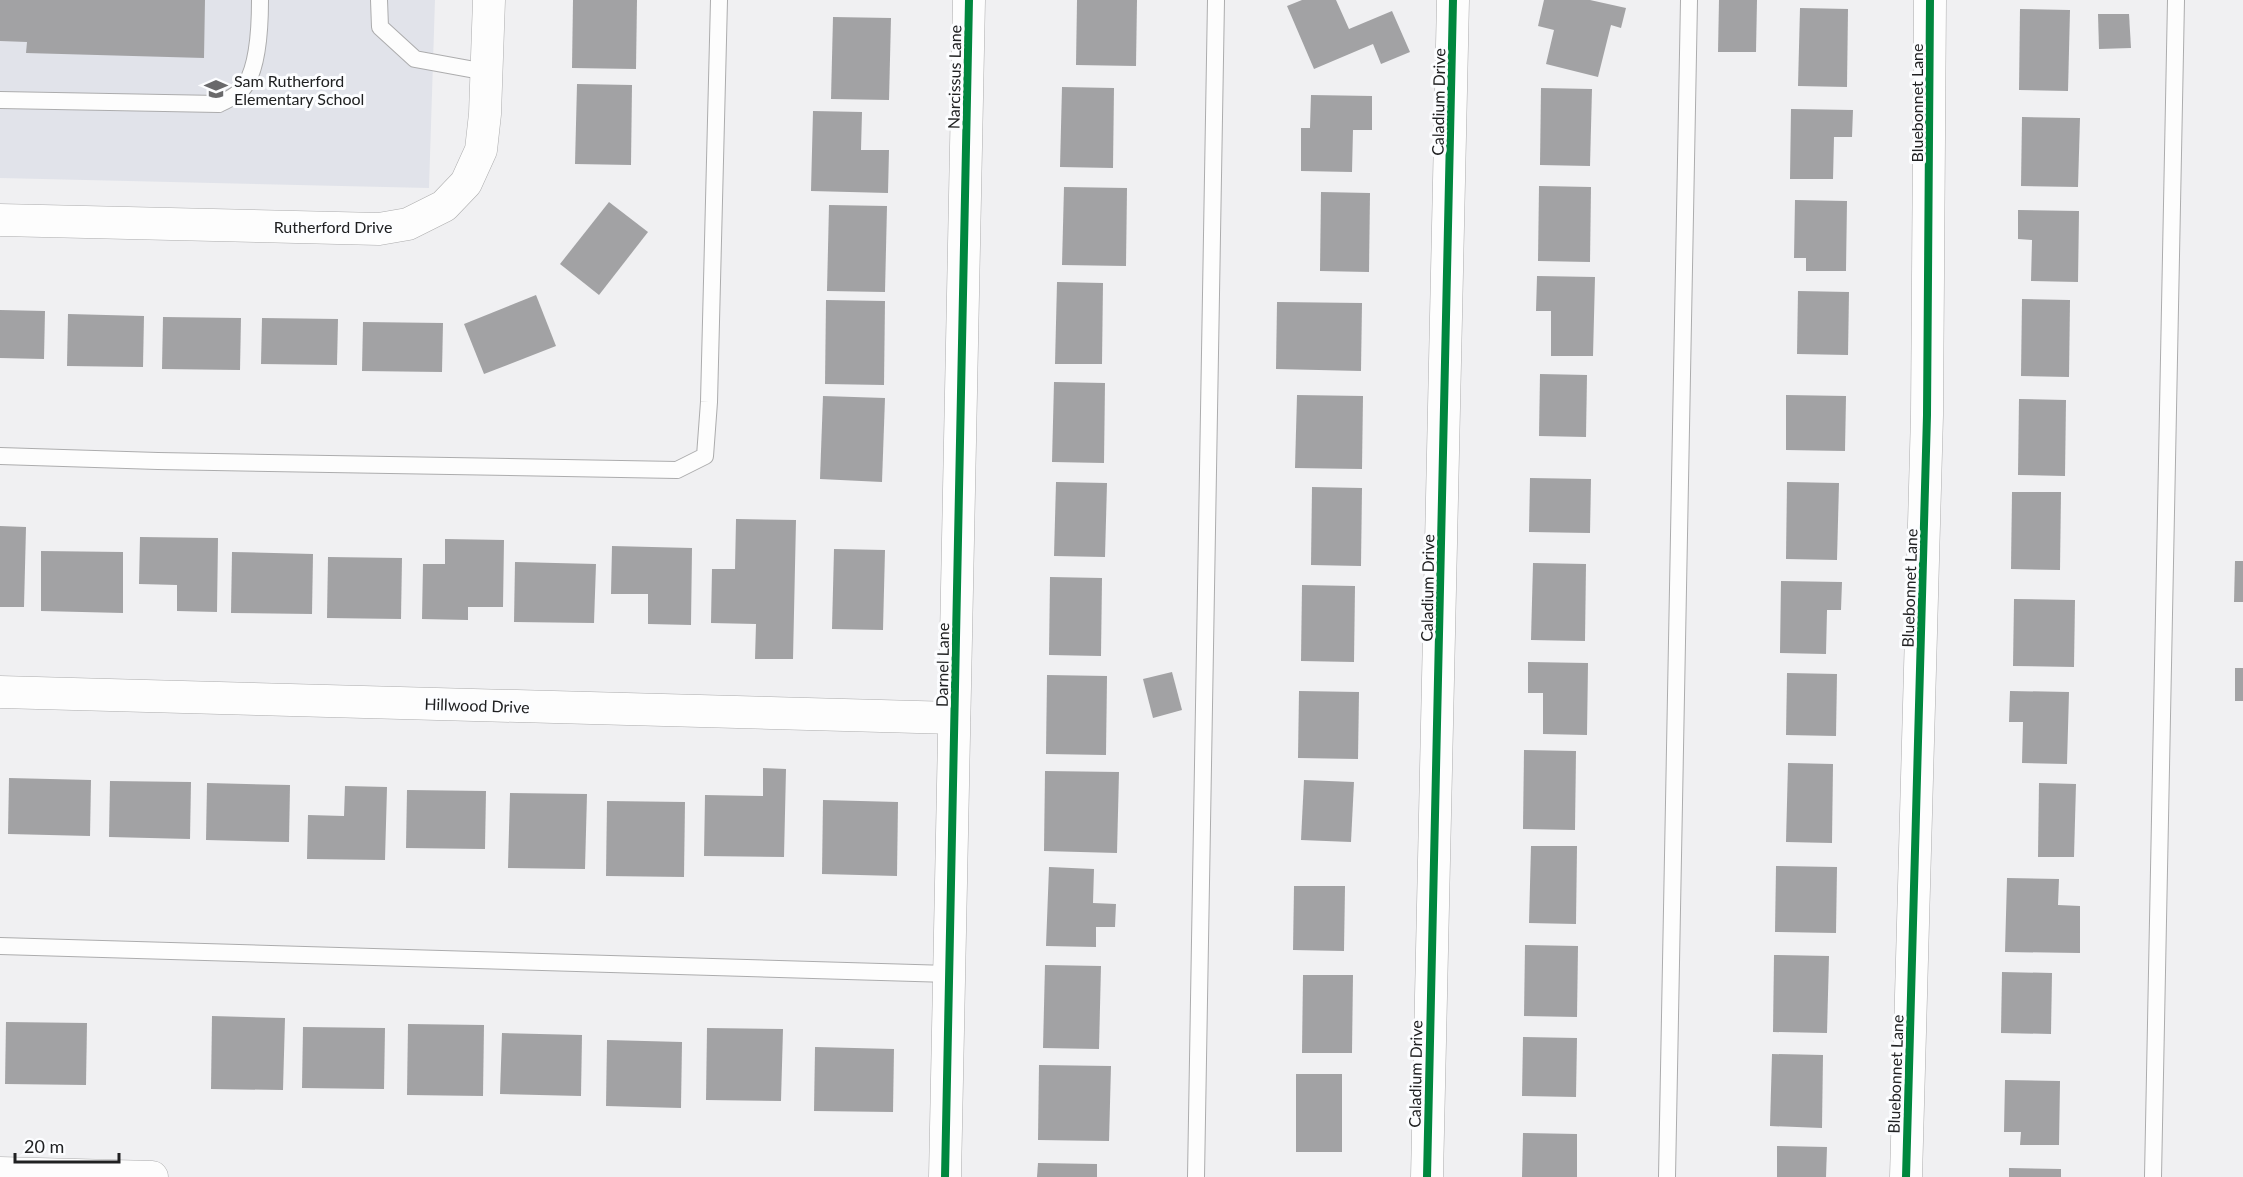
<svg xmlns="http://www.w3.org/2000/svg" width="2243" height="1177" font-family="Lato,sans-serif">
<style>
.built{fill:#e1e3ea}
.building{fill:#a2a2a4}
.lines{fill:none;stroke-linecap:round;stroke-linejoin:round}
.service-casing{stroke:#acacad;stroke-width:18}
.minor-casing{stroke:#acacad;stroke-width:33}
.service{stroke:#fdfdfd;stroke-width:16}
.minor{stroke:#fdfdfd;stroke-width:32}
.cycleway-casing{stroke:#fcfdff;stroke-width:11}
.cycleway{stroke:#00873e;stroke-width:8}
.labels{text-anchor:middle;dominant-baseline:central;stroke-width:6;stroke-linejoin:round;paint-order:stroke}
.street-label{font-size:16px;fill:#202122;stroke:#fcfdff}
.poi-label{font-size:16px;fill:#202122;stroke:#fcfdff;text-anchor:start}
</style>
<rect width="100%" height="100%" fill="#f0f0f2"/>
<polygon class="built" points="0,0 435,0 429,188 0,178"/>
<g class="building">
<polygon points="0,0 205,0 204,58 26,53 27,42 0,41"/>
<polygon points="573,0 637,0 636,69 572,68"/>
<polygon points="1077,0 1137,0 1136,66 1076,65"/>
<polygon points="1302,0 1336,0 1349,29 1392,11 1410,52 1381,64 1373,44 1314,69 1287,6"/>
<polygon points="1544,0 1590,0 1626,8 1621,28 1611,25 1598,77 1546,64 1554,30 1538,26"/>
<polygon points="1719,0 1757,0 1756,52 1718,52"/>
<polygon points="1800,8 1848,9 1847,87 1798,86"/>
<polygon points="2020,9 2070,10 2068,91 2019,90"/>
<polygon points="2098,14 2129,14 2131,48 2099,49"/>
<polygon points="833,17 891,18 889,100 831,99"/>
<polygon points="577,84 632,85 631,165 575,164"/>
<polygon points="1062,87 1114,88 1113,168 1060,167"/>
<polygon points="1541,88 1592,89 1590,166 1540,165"/>
<polygon points="1311,95 1372,96 1372,130 1353,130 1352,172 1301,171 1301,128 1310,128"/>
<polygon points="1791,109 1853,110 1852,137 1834,137 1833,179 1790,179"/>
<polygon points="813,111 862,112 861,150 889,150 888,193 811,191"/>
<polygon points="2022,117 2080,118 2078,187 2021,186"/>
<polygon points="1539,186 1591,187 1590,262 1538,261"/>
<polygon points="1064,187 1127,188 1126,266 1062,265"/>
<polygon points="1321,192 1370,193 1369,272 1320,271"/>
<polygon points="1795,200 1847,201 1846,271 1806,271 1806,258 1794,258"/>
<polygon points="609,202 648,232 599,295 560,264"/>
<polygon points="829,205 887,206 885,292 827,291"/>
<polygon points="2018,210 2079,211 2078,282 2031,281 2032,240 2018,239"/>
<polygon points="1537,276 1595,277 1593,356 1551,356 1551,311 1536,311"/>
<polygon points="1057,282 1103,283 1102,364 1055,364"/>
<polygon points="1798,291 1849,292 1848,355 1797,354"/>
<polygon points="536,295 556,346 484,374 464,324"/>
<polygon points="2022,299 2070,300 2069,377 2021,376"/>
<polygon points="826,300 885,301 884,385 825,384"/>
<polygon points="1277,302 1362,303 1361,371 1276,369"/>
<polygon points="0,310 45,311 44,359 0,358"/>
<polygon points="68,314 144,316 143,367 67,366"/>
<polygon points="163,317 241,318 240,370 162,369"/>
<polygon points="262,318 338,319 337,365 261,364"/>
<polygon points="363,322 443,323 442,372 362,371"/>
<polygon points="1540,374 1587,375 1586,437 1539,436"/>
<polygon points="1054,382 1105,383 1104,463 1052,462"/>
<polygon points="1297,395 1363,396 1362,469 1295,468"/>
<polygon points="1786,395 1846,396 1845,451 1786,450"/>
<polygon points="823,396 885,398 882,482 820,479"/>
<polygon points="2019,399 2066,400 2065,476 2018,475"/>
<polygon points="1530,478 1591,479 1590,533 1529,532"/>
<polygon points="1056,482 1107,483 1105,557 1054,556"/>
<polygon points="1787,482 1839,483 1837,560 1786,559"/>
<polygon points="1312,487 1362,488 1361,566 1311,565"/>
<polygon points="2012,492 2061,492 2060,570 2011,569"/>
<polygon points="736,519 796,520 793,659 755,659 756,624 711,623 712,569 735,569"/>
<polygon points="0,526 26,527 24,607 0,607"/>
<polygon points="140,537 218,538 217,612 177,611 177,585 139,584"/>
<polygon points="445,539 504,540 503,607 468,607 468,620 422,619 423,564 445,564"/>
<polygon points="612,546 692,548 691,625 648,624 648,594 611,594"/>
<polygon points="834,549 885,550 883,630 832,629"/>
<polygon points="41,551 123,552 123,613 41,611"/>
<polygon points="232,552 313,554 312,614 231,613"/>
<polygon points="328,557 402,558 401,619 327,618"/>
<polygon points="2235,561 2243,561 2243,602 2234,602"/>
<polygon points="515,562 596,564 594,623 514,622"/>
<polygon points="1533,563 1586,564 1585,641 1531,640"/>
<polygon points="1050,577 1102,578 1101,656 1049,655"/>
<polygon points="1781,581 1842,582 1841,610 1827,610 1826,654 1780,653"/>
<polygon points="1302,585 1355,586 1354,662 1301,661"/>
<polygon points="2014,599 2075,600 2074,667 2013,666"/>
<polygon points="1528,662 1588,663 1587,735 1543,734 1543,693 1528,693"/>
<rect x="2235" y="668" width="8" height="33"/>
<polygon points="1172,672 1182,710 1153,718 1143,679"/>
<polygon points="1787,673 1837,674 1836,736 1786,735"/>
<polygon points="1047,675 1107,676 1106,755 1046,754"/>
<polygon points="1299,691 1359,692 1358,759 1298,758"/>
<polygon points="2010,691 2069,692 2067,764 2022,763 2023,722 2009,722"/>
<polygon points="1524,750 1576,751 1575,830 1523,829"/>
<polygon points="1788,763 1833,764 1832,843 1786,842"/>
<polygon points="763,768 786,769 784,857 704,856 705,795 763,796"/>
<polygon points="1045,771 1119,772 1117,853 1044,851"/>
<polygon points="9,778 91,780 90,836 8,834"/>
<polygon points="1304,780 1354,782 1351,842 1301,840"/>
<polygon points="110,781 191,782 190,839 109,837"/>
<polygon points="207,783 290,785 289,842 206,840"/>
<polygon points="2039,783 2076,784 2074,857 2038,857"/>
<polygon points="345,786 387,787 385,860 307,859 308,815 344,816"/>
<polygon points="407,790 486,791 485,849 406,848"/>
<polygon points="510,793 587,794 585,869 508,868"/>
<polygon points="823,800 898,802 897,876 822,874"/>
<polygon points="607,801 685,802 684,877 606,876"/>
<polygon points="1531,846 1577,846 1576,924 1529,923"/>
<polygon points="1776,866 1837,867 1836,933 1775,932"/>
<polygon points="1049,867 1094,869 1093,903 1116,904 1115,927 1096,927 1096,947 1046,946"/>
<polygon points="2007,878 2059,879 2058,905 2080,906 2080,953 2005,952"/>
<polygon points="1294,886 1345,886 1344,951 1293,950"/>
<polygon points="1525,945 1578,946 1577,1017 1524,1016"/>
<polygon points="1774,955 1829,956 1827,1033 1773,1032"/>
<polygon points="1045,965 1101,966 1099,1049 1043,1048"/>
<polygon points="2002,972 2052,973 2051,1034 2001,1033"/>
<polygon points="1303,975 1353,975 1352,1053 1302,1053"/>
<polygon points="212,1016 285,1018 283,1090 211,1089"/>
<polygon points="6,1022 87,1023 86,1085 5,1084"/>
<polygon points="408,1024 484,1025 483,1096 407,1095"/>
<polygon points="303,1027 385,1028 384,1089 302,1088"/>
<polygon points="707,1028 783,1029 781,1101 706,1100"/>
<polygon points="502,1033 582,1035 581,1096 500,1094"/>
<polygon points="1523,1037 1577,1038 1576,1097 1522,1096"/>
<polygon points="607,1040 682,1042 681,1108 606,1106"/>
<polygon points="815,1047 894,1049 893,1112 814,1111"/>
<polygon points="1772,1054 1823,1055 1822,1128 1770,1126"/>
<polygon points="1039,1065 1111,1066 1109,1141 1038,1140"/>
<rect x="1296" y="1074" width="46" height="78"/>
<polygon points="2005,1080 2060,1081 2059,1145 2020,1145 2021,1132 2004,1132"/>
<polygon points="1523,1133 1577,1134 1577,1177 1522,1177"/>
<polygon points="1777,1146 1827,1147 1826,1177 1777,1177"/>
<polygon points="1038,1163 1097,1164 1097,1177 1037,1177"/>
<polygon points="2009,1168 2061,1169 2061,1177 2009,1177"/>
</g>
<g class="lines">
<g class="service-casing">
<g id="service">
<polyline points="379,0 380,27 415,59 486,72"/>
<path d="M 0,100 L 219,104 C 229,99 240,94 246,84 C 259,63 260,24 260,0"/>
<polyline points="0,456 158,461 677,470 705,456 709,402 719,0"/>
<polyline points="0,946 949,974"/>
<polyline points="1196,1177 1216,0"/>
<polyline points="1667,1177 1689,0"/>
<polyline points="2153,1177 2176,0"/>
</g>
</g>
<g class="minor-casing">
<g id="minor">
<polyline points="0,220 379,229 408,224 444,206 466,183 481,150 485,114 489,0"/>
<polyline points="0,692 954,718"/>
<polyline points="0,1173 152,1177"/>
<polyline points="945,1177 969,0"/>
<polyline points="1427,1177 1453,0"/>
<polyline points="1906,1177 1927,415 1930,0"/>
</g>
</g>
<use href="#service" class="service"/>
<use href="#minor" class="minor"/>
<g class="cycleway-casing">
<g id="cycleway">
<polyline points="945,1177 969,0"/>
<polyline points="1427,1177 1453,0"/>
<polyline points="1906,1177 1927,415 1930,0"/>
</g>
</g>
<use href="#cycleway" class="cycleway"/>
</g>
<defs>
<g id="school-bare" transform="scale(1.8)"><path d="M0-5L7-2L0 1L-7-2ZM-4 1L0 2.5L4 1V4Q0 6-4 4Z" fill="#69696b" stroke="#fcfdff" stroke-width="2.5" paint-order="stroke"/></g>
</defs>
<g fill-rule="evenodd">
<use href="#school-bare" x="216" y="89"/>
</g>
<g class="labels">
<g class="street-label">
<text transform="translate(954 77) rotate(-89)">Narcissus Lane</text>
<text transform="translate(1438 102) rotate(-89)">Caladium Drive</text>
<text transform="translate(1916 103) rotate(-90)">Bluebonnet Lane</text>
<text x="333" y="226">Rutherford Drive</text>
<text transform="translate(1427 588) rotate(-89)">Caladium Drive</text>
<text transform="translate(1909 588) rotate(-88)">Bluebonnet Lane</text>
<text transform="translate(942 665) rotate(-89)">Darnel Lane</text>
<text transform="translate(477 705) rotate(2)">Hillwood Drive</text>
<text transform="translate(1415 1074) rotate(-89)">Caladium Drive</text>
<text transform="translate(1895 1074) rotate(-88)">Bluebonnet Lane</text>
</g>
<g class="poi-label">
<text x="234" y="80">Sam Rutherford<tspan x="234" dy="18">Elementary School</tspan></text>
</g>
</g>
<path d="M15 1153v9h104v-9" fill="none" stroke="#202122" stroke-width="3"/>
<text x="24" y="1153" font-size="18" fill="#202122" stroke="#fcfdff" stroke-width="4.5" paint-order="stroke">20 m</text>
</svg>
